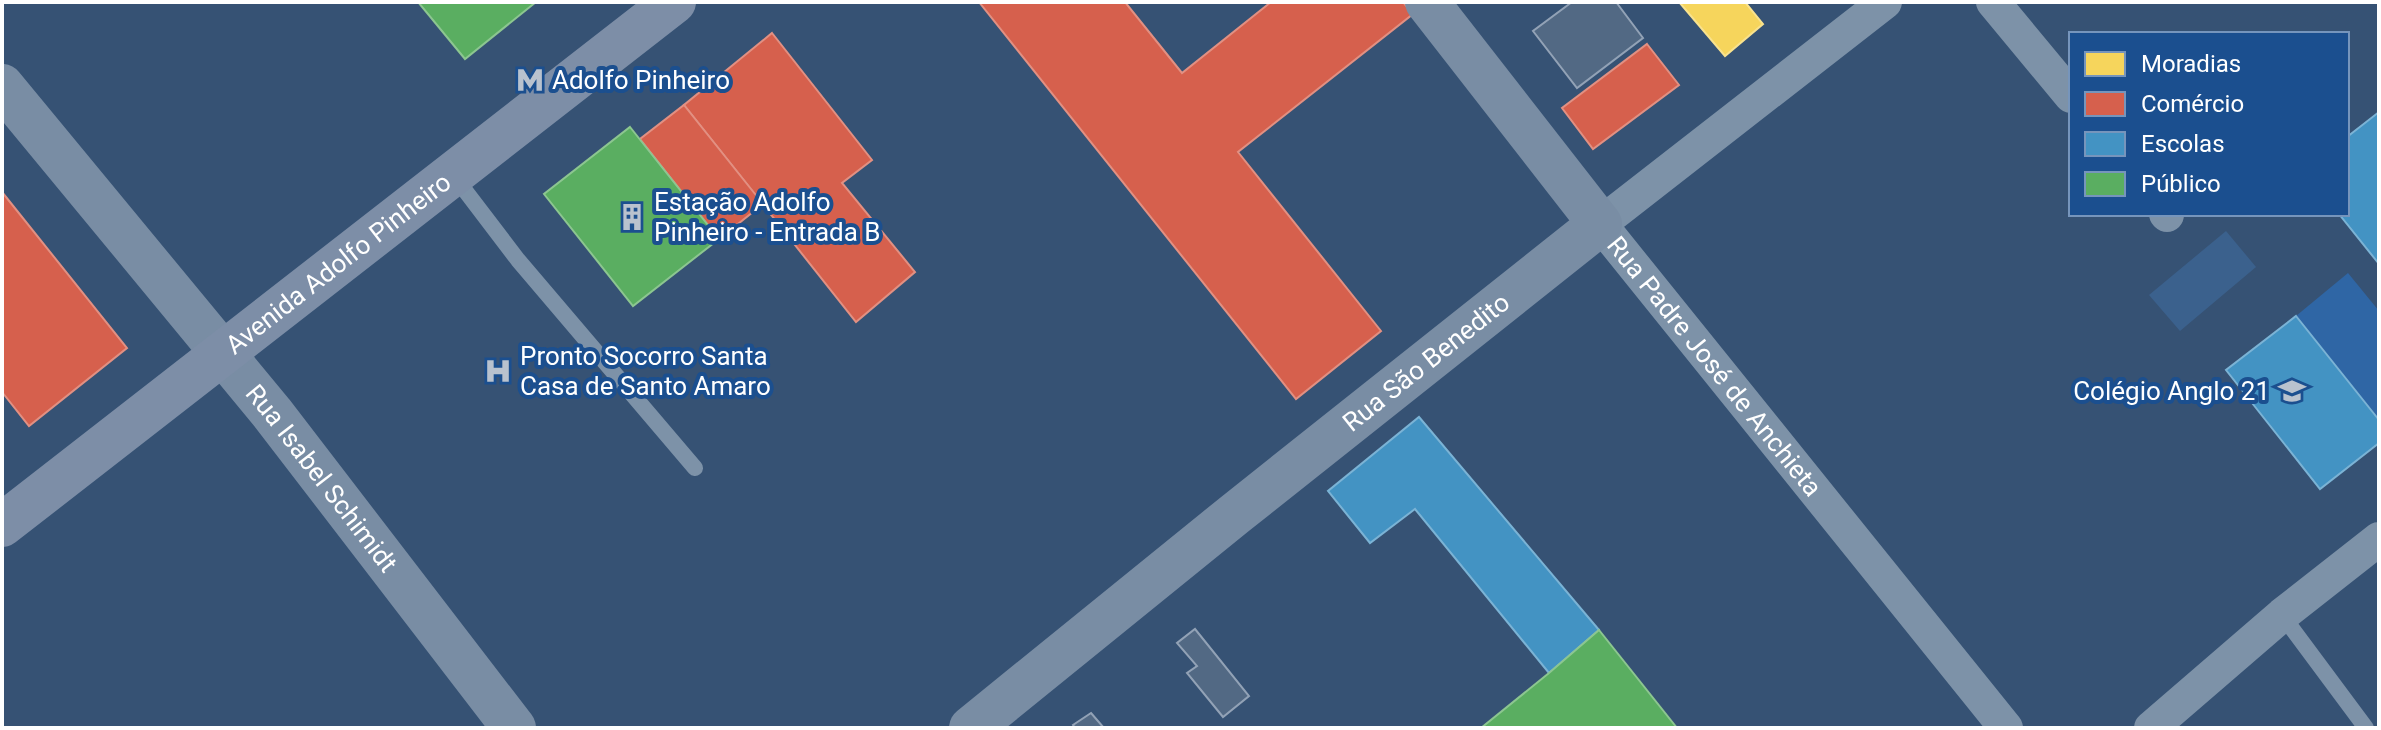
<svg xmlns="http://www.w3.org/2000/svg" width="2381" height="730" font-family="Roboto,sans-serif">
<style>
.green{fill:#2f66a5}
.water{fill:#3b618d}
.homes{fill:#f6d55c;stroke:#f9e28d;stroke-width:2}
.shops{fill:#d6604d;stroke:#e29082;stroke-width:2}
.schools{fill:#4393c3;stroke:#7bb3d5;stroke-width:2}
.public{fill:#5aae61;stroke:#8cc690;stroke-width:2}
.building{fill:#526984;stroke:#92a2b6;stroke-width:2}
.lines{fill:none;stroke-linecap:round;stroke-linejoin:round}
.lane{stroke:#7d92a8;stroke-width:16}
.street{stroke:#7d92a8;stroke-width:34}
.secondary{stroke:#798da4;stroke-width:44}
.primary{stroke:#7d8ea7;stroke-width:44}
.labels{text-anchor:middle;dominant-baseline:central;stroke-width:8;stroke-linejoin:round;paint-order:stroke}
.poi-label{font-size:26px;fill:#fff;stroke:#1b4f8f;text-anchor:start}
.street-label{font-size:26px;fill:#fff;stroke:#1b4f8f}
</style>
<rect width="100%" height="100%" fill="#365274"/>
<polygon class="green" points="2348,273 2379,311 2379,420 2296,316"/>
<polygon class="water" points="2226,231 2256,267 2180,331 2149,295"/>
<polygon class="homes" points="1679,2 1745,2 1763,24 1725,56"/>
<g class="shops">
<polygon points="979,2 1125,2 1182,73 1271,2 1403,2 1413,14 1238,152 1381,331 1296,399"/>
<polygon points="772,33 872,160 842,183 915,272 856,322 684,105"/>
<polygon points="1647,44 1679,85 1593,149 1562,108"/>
<polygon points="684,105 763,204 719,239 640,139"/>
<polygon points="2,192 127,348 29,426 2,392"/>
</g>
<g class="schools">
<polygon points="2379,112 2379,264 2339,214 2347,214 2347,137"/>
<polygon points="2296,316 2379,420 2379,443 2320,489 2226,370"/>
<polygon points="1419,417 1599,630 1549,673 1415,509 1370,543 1328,491"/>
</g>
<g class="public">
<polygon points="418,2 536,2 465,59"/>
<polygon points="630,127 719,239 633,306 544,194"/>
<polygon points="1599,630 1677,728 1481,728 1549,673"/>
</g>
<g class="building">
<polygon points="1572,2 1616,2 1643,38 1577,88 1533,31"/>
<polygon points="1195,629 1249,696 1223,717 1187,673 1197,666 1177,643"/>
<polygon points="1091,713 1104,728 1075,728 1073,725"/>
</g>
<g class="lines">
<g class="lane">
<polyline points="454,176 518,260 695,468"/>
<polyline points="2282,615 2366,728"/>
</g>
<g class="street">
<path id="s1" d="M 1885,2 L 1600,224 L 2006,728"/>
<polyline points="1993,2 2071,96"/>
<polyline points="2166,214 2167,215"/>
<polyline points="2151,728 2282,615 2379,539"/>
</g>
<g class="secondary">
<path id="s2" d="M 2,86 L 272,413 L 514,728"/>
<path id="s3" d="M 971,728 L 1235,514 L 1600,224 L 1427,2"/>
</g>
<path class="primary" id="s4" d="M 2,525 L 674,2"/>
</g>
<defs>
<g id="metro-bare" transform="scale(2.16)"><path d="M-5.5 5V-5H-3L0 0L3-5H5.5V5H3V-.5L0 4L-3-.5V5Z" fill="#b9c2ce" stroke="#1b4f8f" stroke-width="2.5" paint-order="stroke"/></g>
<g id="building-bare" transform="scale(2.16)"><path d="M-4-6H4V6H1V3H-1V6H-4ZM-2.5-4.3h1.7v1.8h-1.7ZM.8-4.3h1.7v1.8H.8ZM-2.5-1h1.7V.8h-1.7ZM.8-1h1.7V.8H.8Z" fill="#b9c2ce" stroke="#1b4f8f" stroke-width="2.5" paint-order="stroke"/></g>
<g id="hospital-bare" transform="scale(2.16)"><path d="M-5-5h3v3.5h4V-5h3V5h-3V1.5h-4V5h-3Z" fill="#b9c2ce" stroke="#1b4f8f" stroke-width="2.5" paint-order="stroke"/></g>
<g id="school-bare" transform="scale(2.16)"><path d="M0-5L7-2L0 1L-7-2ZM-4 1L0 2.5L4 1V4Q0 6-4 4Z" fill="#b9c2ce" stroke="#1b4f8f" stroke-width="2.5" paint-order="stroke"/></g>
</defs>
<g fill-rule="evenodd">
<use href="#metro-bare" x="530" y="80"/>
<use href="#building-bare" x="632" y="217"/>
<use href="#hospital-bare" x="498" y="371"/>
<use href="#school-bare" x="2292" y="391"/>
</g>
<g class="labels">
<g class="poi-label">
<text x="552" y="80">Adolfo Pinheiro</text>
<text x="654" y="202">Estação Adolfo<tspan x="654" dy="30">Pinheiro - Entrada B</tspan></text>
<text x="520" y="356">Pronto Socorro Santa<tspan x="520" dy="30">Casa de Santo Amaro</tspan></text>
<text x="2270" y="391" text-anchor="end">Colégio Anglo 21</text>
</g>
<g class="street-label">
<text stroke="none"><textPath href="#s4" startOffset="426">Avenida Adolfo Pinheiro</textPath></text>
<text stroke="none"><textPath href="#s3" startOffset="584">Rua São Benedito</textPath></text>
<text stroke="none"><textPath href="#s1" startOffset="544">Rua Padre José de Anchieta</textPath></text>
<text stroke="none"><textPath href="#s2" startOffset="506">Rua Isabel Schimidt</textPath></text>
</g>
</g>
<rect width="2381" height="730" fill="none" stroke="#ffffff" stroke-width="8"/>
<rect x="2069" y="32" width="280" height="184" fill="#1b4f8f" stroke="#7695bc" stroke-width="2"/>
<rect x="2085" y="52" width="40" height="24" fill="#f6d55c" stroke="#7695bc" stroke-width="2"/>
<text x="2141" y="72" font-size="24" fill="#ffffff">Moradias</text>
<rect x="2085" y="92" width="40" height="24" fill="#d6604d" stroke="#7695bc" stroke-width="2"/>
<text x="2141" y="112" font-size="24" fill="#ffffff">Comércio</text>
<rect x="2085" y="132" width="40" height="24" fill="#4393c3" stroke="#7695bc" stroke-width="2"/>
<text x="2141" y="152" font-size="24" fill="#ffffff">Escolas</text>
<rect x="2085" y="172" width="40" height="24" fill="#5aae61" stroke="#7695bc" stroke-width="2"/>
<text x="2141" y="192" font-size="24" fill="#ffffff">Público</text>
</svg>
